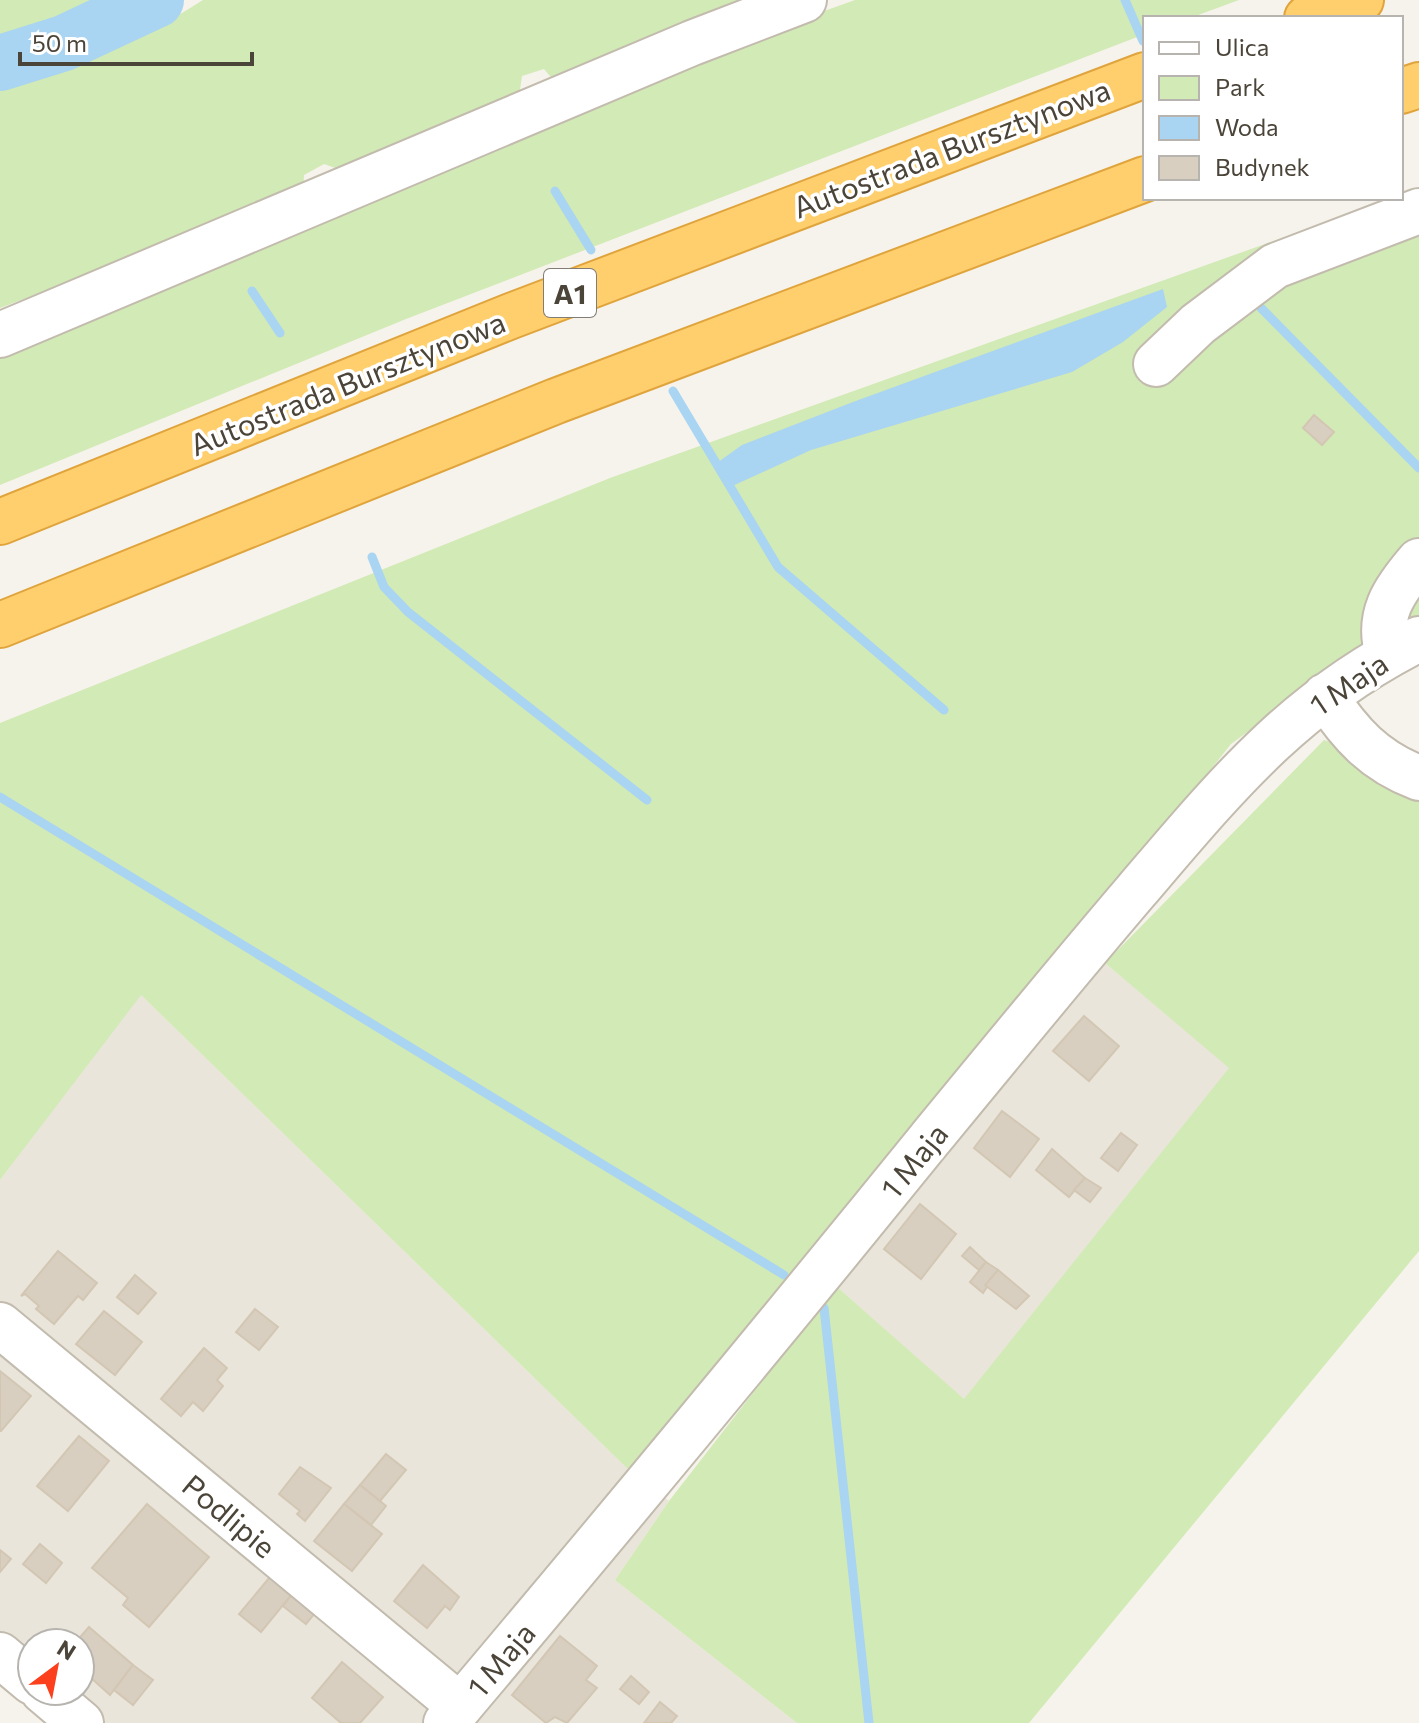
<svg xmlns="http://www.w3.org/2000/svg" width="1419" height="1723" font-family="Commissioner,sans-serif">
<style>
.residential{fill:#eae5da}
.green{fill:#d2eab5}
.water{fill:#a9d4f2}
.lines{fill:none;stroke-linecap:round;stroke-linejoin:round}
.stream{stroke:#a9d4f2;stroke-width:9}
.river{stroke:#a9d4f2;stroke-width:56}
.building{fill:#d8cfc1;stroke:#d3c7b4;stroke-width:2}
.minor-casing{stroke:#c2bbae;stroke-width:48}
.highway-casing{stroke:#e0a43c;stroke-width:48}
.minor{stroke:#fff;stroke-width:44}
.highway{stroke:#ffcf6e;stroke-width:44}
.labels{text-anchor:middle;dominant-baseline:central;stroke-width:7;stroke-linejoin:round;paint-order:stroke}
.shield{fill:#fff;stroke:#817c74;stroke-width:2}
.shield-label{font-size:28px;font-weight:bold;fill:#4b4439}
.street-label{font-size:30px;fill:#4b4439;stroke:#fff}
</style>
<rect width="100%" height="100%" fill="#f6f3ec"/>
<g class="residential">
<polygon points="1105,963 1230,1068 964,1400 836,1286"/>
<polygon points="140,994 633,1474 669,1501 615,1580 797,1723 75,1723 49,1691 80,1691 80,1643 32,1643 32,1676 0,1649 0,1180"/>
</g>
<g class="green">
<polygon points="0,0 108,0 44,31 0,42"/>
<polygon points="203,0 758,0 555,82 544,69 522,76 518,103 341,170 324,164 304,175 303,193 0,308 0,81 182,13"/>
<polygon points="855,0 1239,0 1190,18 1145,18 1145,34 406,319 0,485 0,350 707,53"/>
<polygon points="1419,189 1419,620 1354,653 1231,744 1024,1005 633,1474 141,995 0,1180 0,723 610,478"/>
<polygon points="1324,740 1380,758 1419,788 1419,1251 1029,1723 797,1723 615,1580 669,1501 836,1286 964,1399 1229,1068 1105,963"/>
</g>
<polygon class="water" points="1163,289 1167,307 1123,342 1072,372 811,450 728,488 714,465 742,445 853,402"/>
<g class="lines">
<g class="stream">
<polyline points="1125,0 1143,41"/>
<polyline points="555,191 591,250"/>
<polyline points="252,291 280,333"/>
<polyline points="1261,308 1419,468"/>
<polyline points="673,391 778,567 944,710"/>
<polyline points="372,557 384,587 408,612 647,800"/>
<polyline points="0,797 784,1275"/>
<polyline points="824,1308 869,1723"/>
</g>
<polyline class="river" points="0,63 64,43 156,0"/>
</g>
<g class="building">
<polygon points="1314,415 1334,432 1322,445 1303,428"/>
<polygon points="1084,1016 1119,1046 1089,1081 1053,1051"/>
<polygon points="1002,1111 1039,1139 1010,1177 974,1148"/>
<polygon points="1121,1133 1137,1145 1118,1171 1101,1158"/>
<polygon points="1052,1149 1085,1178 1069,1197 1036,1170"/>
<polygon points="1085,1178 1101,1188 1090,1202 1074,1190"/>
<polygon points="920,1204 956,1234 921,1279 884,1249"/>
<polygon points="970,1247 986,1262 979,1270 962,1256"/>
<polygon points="58,1251 97,1283 83,1300 78,1296 54,1324 36,1309 39,1306 25,1294 21,1296"/>
<polygon points="986,1262 998,1270 983,1293 970,1282"/>
<polygon points="998,1270 1029,1296 1016,1309 985,1285"/>
<polygon points="135,1275 156,1293 138,1314 117,1297"/>
<polygon points="255,1309 278,1327 259,1350 236,1332"/>
<polygon points="104,1311 142,1342 115,1375 76,1344"/>
<polygon points="204,1348 227,1368 217,1380 223,1386 203,1411 193,1402 181,1416 161,1399"/>
<polygon points="0,1371 31,1396 1,1431 0,1431"/>
<polygon points="79,1436 109,1461 68,1511 37,1486"/>
<polygon points="386,1454 406,1470 380,1501 360,1485"/>
<polygon points="300,1467 331,1488 305,1521 297,1514 300,1511 279,1494"/>
<polygon points="360,1485 386,1506 371,1525 344,1504"/>
<polygon points="147,1504 209,1557 149,1627 123,1605 128,1598 92,1568"/>
<polygon points="344,1504 382,1534 352,1571 314,1541"/>
<polygon points="40,1544 62,1563 46,1583 23,1564"/>
<polygon points="0,1550 11,1559 0,1572"/>
<polygon points="423,1565 459,1597 450,1610 445,1606 427,1628 394,1601"/>
<polygon points="275,1571 297,1588 261,1632 239,1614"/>
<polygon points="297,1588 320,1607 306,1624 283,1606"/>
<polygon points="89,1627 133,1665 110,1695 80,1668 80,1643 75,1643"/>
<polygon points="560,1636 597,1666 586,1680 597,1688 567,1723 555,1717 546,1723 512,1695"/>
<polygon points="342,1662 383,1697 360,1723 341,1723 312,1698"/>
<polygon points="133,1665 153,1680 133,1705 114,1690"/>
<polygon points="631,1676 649,1692 639,1704 620,1689"/>
<polygon points="660,1702 677,1716 671,1723 644,1723"/>
</g>
<g class="lines">
<g class="minor-casing">
<g id="minor">
<polyline points="0,335 692,43 804,0"/>
<polyline points="1156,364 1198,324 1275,266 1419,211"/>
<path d="M 1388,655 C 1376,616 1393,591 1419,561"/>
<path d="M 1325,696 C 1350,734 1374,761 1419,778"/>
<polyline points="0,1325 460,1706"/>
<polyline points="0,1655 32,1682"/>
<polyline points="43,1691 81,1723"/>
<path d="M 446,1723 C 609,1530 770,1336 929,1140 C 998,1056 1066,973 1136,891 C 1225,787 1293,702 1419,639"/>
</g>
</g>
<g class="highway-casing">
<g id="highway">
<polyline points="1307,18 1361,0"/>
<polyline points="1401,91 1419,85"/>
<polyline points="0,522 511,316 1145,75"/>
<polyline points="0,625 556,401 1145,179"/>
</g>
</g>
<use href="#minor" class="minor"/>
<use href="#highway" class="highway"/>
</g>
<g class="labels">
<rect class="shield" x="544" y="269" width="52" height="48" rx="6"/>
<g class="shield-label">
<text x="570" y="293">A1</text>
</g>
<g class="street-label">
<text transform="translate(951 147) rotate(-21)">Autostrada Bursztynowa</text>
<text transform="translate(347 382) rotate(-22)">Autostrada Bursztynowa</text>
<text transform="translate(1348 683) rotate(-34)">1 Maja</text>
<text transform="translate(913 1160) rotate(-51)">1 Maja</text>
<text transform="translate(230 1515) rotate(40)">Podlipie</text>
<text transform="translate(500 1659) rotate(-50)">1 Maja</text>
</g>
</g>
<rect x="1143" y="16" width="260" height="184" fill="#ffffff" stroke="#b7b4b0" stroke-width="2"/>
<rect x="1159" y="42" width="40" height="12" fill="#ffffff" stroke="#b7b4b0" stroke-width="2"/>
<text x="1215" y="56" font-size="24" fill="#4b4439">Ulica</text>
<rect x="1159" y="76" width="40" height="24" fill="#d2eab5" stroke="#b7b4b0" stroke-width="2"/>
<text x="1215" y="96" font-size="24" fill="#4b4439">Park</text>
<rect x="1159" y="116" width="40" height="24" fill="#a9d4f2" stroke="#b7b4b0" stroke-width="2"/>
<text x="1215" y="136" font-size="24" fill="#4b4439">Woda</text>
<rect x="1159" y="156" width="40" height="24" fill="#d8cfc1" stroke="#b7b4b0" stroke-width="2"/>
<text x="1215" y="176" font-size="24" fill="#4b4439">Budynek</text>
<g transform="translate(56 1667) rotate(32)"><circle r="38" fill="#ffffff" stroke="#b7b4b0" stroke-width="2"/>
<path d="M0-6L14 30L0 20L-14 30Z" fill="#fc3f1d"/>
<text y="-12" font-size="22" font-weight="bold" text-anchor="middle" fill="#4b4439">N</text>
</g>
<path d="M20 52v12h232v-12" fill="none" stroke="#4b4439" stroke-width="4"/>
<text x="32" y="52" font-size="24" fill="#4b4439" stroke="#ffffff" stroke-width="6" paint-order="stroke">50 m</text>
</svg>
